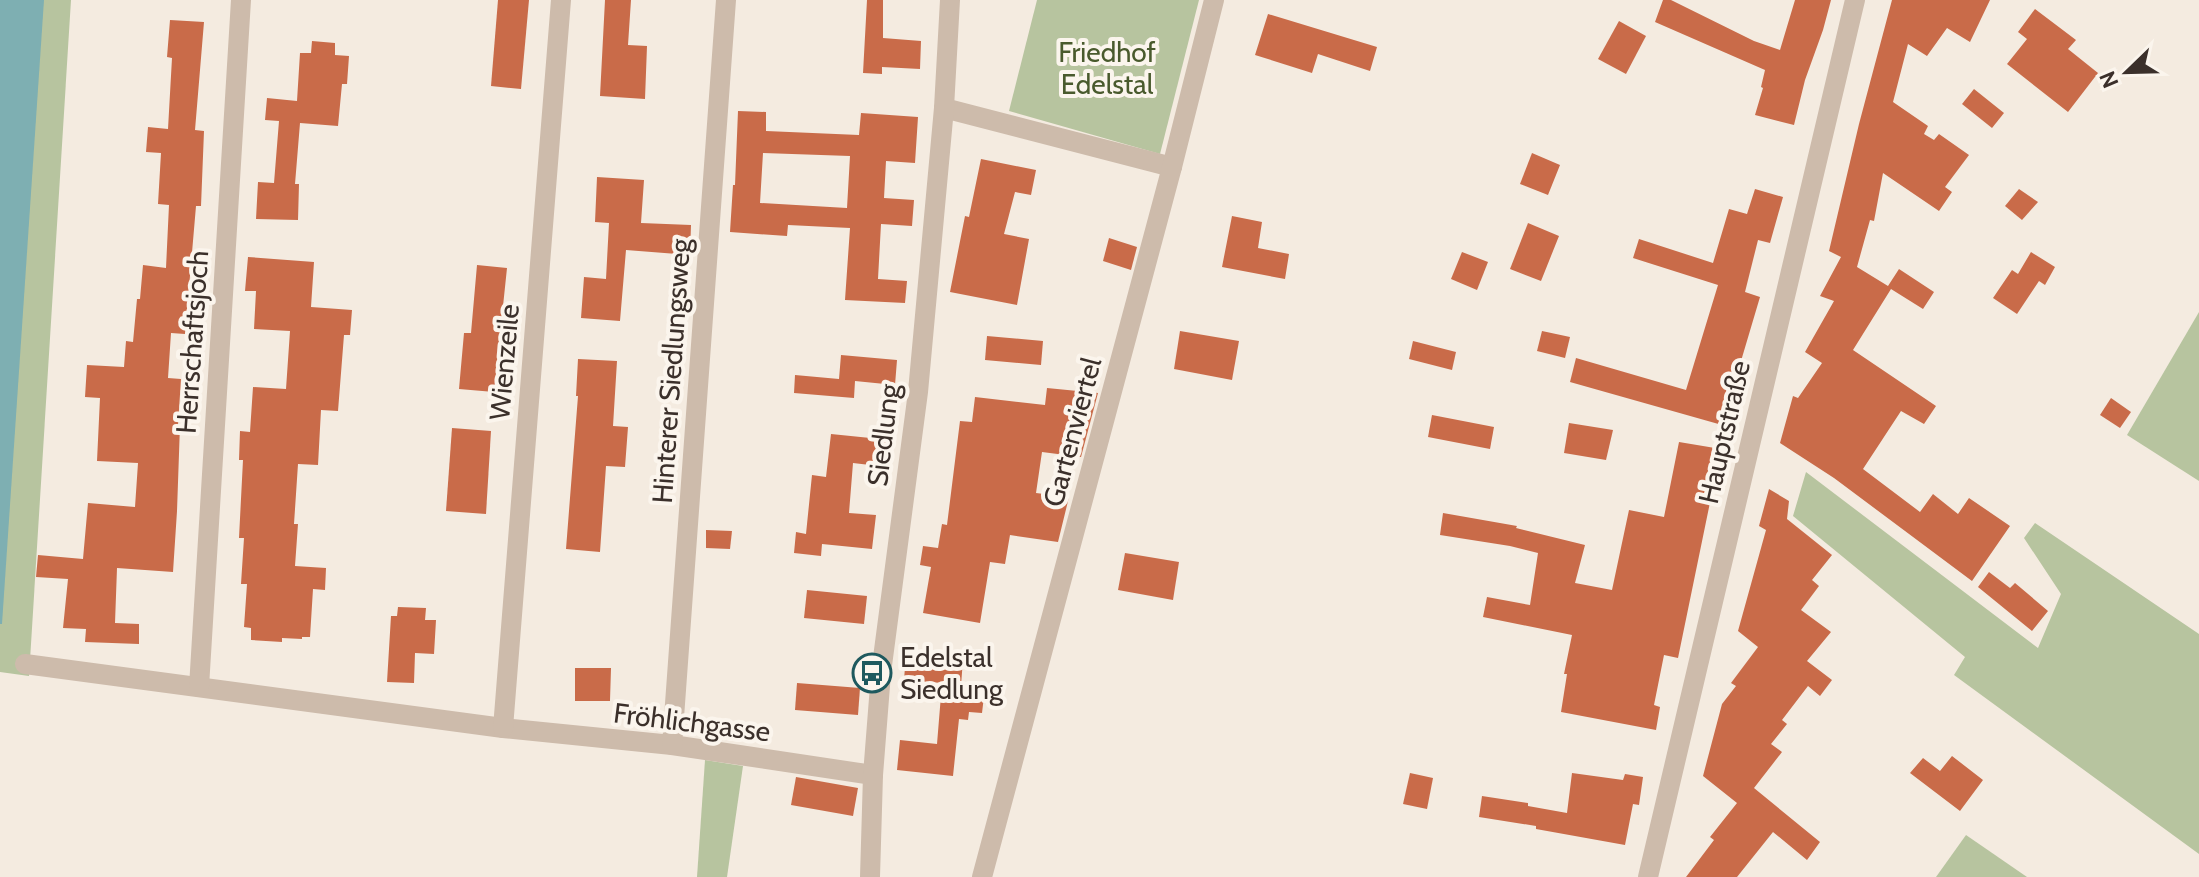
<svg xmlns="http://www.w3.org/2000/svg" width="2199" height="877" font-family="Cabin,sans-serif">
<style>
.green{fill:#b7c49f}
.water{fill:#7eafb2}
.building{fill:#c96b49;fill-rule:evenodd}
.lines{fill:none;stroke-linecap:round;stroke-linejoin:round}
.minor{stroke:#cdbbab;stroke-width:20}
.labels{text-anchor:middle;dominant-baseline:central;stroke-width:8;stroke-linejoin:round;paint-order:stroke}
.park-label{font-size:28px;fill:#495a2d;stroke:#fbf5ed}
.street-label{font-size:28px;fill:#3b302b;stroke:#fbf5ed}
.poi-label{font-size:28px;fill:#3b302b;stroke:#fbf5ed;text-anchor:start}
</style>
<rect width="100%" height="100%" fill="#f4ebe0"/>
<g class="green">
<polygon points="0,0 71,0 29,676 0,672"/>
<polygon points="1037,0 1199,0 1160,154 1009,111"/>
<polygon points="2199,312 2199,481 2127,435"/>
<polygon points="1806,472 2038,648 2061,594 2024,538 2035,523 2199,634 2199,854 1954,675 1965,657 1793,516"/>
<polygon points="705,760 743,766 727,877 697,877"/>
<polygon points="1966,835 2027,877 1936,877"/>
</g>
<polygon class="water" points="0,0 44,0 2,624 0,624"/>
<g class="building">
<polygon points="498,0 529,0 521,89 491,86"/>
<polygon points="605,0 631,0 628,45 647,46 645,99 600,96"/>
<polygon points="867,0 883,0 883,38 921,41 920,69 882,67 882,74 863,73"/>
<polygon points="1663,0 1671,0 1754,41 1780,50 1795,0 1831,0 1823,30 1805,80 1794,125 1755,115 1763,88 1761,87 1765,70 1655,22"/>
<polygon points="1892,0 1990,0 1970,42 1947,28 1927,56 1908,44 1893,102 1928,126 1924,134 1934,140 1939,134 1969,155 1945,187 1952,192 1939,211 1883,173 1874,221 1870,220 1857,267 1888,286 1899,269 1934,292 1923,309 1891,289 1853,350 1936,406 1924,424 1901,411 1863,469 1920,512 1933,494 1958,514 1969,498 2010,526 1972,581 1834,478 1780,443 1793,396 1798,398 1822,363 1805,352 1834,301 1820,296 1841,257 1829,251 1859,124"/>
<polygon points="2035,9 2076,40 2068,49 2098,73 2068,112 2007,64 2027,39 2018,32"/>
<polygon points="1268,14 1377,47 1370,71 1318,54 1312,73 1255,55"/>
<polygon points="170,20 204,22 195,130 204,131 201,206 196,206 185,334 171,333 168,378 181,379 178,425 180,425 177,511 173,572 117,568 115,623 139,624 139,644 85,642 86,629 63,628 68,579 36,577 38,555 83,559 88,503 135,507 138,463 97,461 100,398 85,397 87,365 124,367 126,341 133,342 137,299 140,299 143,265 166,268 169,205 158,204 161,153 146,152 148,127 168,129 172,58 167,57"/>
<polygon points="1619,21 1646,36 1626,74 1598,59"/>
<polygon points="312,41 335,43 335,55 349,56 347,84 342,84 338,126 300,123 295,184 299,184 298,220 256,219 258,182 274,183 279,121 265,120 267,98 297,101 300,53 311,53"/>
<polygon points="1974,89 2004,113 1992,128 1962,104"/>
<path d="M 738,111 L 766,112 L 766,131 L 859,135 L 861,113 L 918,117 L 915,163 L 886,161 L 884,198 L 914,200 L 912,226 L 881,224 L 878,279 L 907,281 L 905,303 L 845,300 L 850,228 L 788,225 L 787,236 L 730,232 L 733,185 L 735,185 ZM 763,153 L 850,156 L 847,208 L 760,203 Z"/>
<polygon points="1532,153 1560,165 1548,195 1520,184"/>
<polygon points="981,159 1036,170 1031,195 1015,192 1004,234 1029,239 1017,305 950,292 965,216 969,217"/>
<polygon points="597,177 644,180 641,223 691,225 690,255 626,250 620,321 581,318 584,277 606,279 609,223 595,222"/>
<polygon points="1755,189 1783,197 1770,243 1758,240 1745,292 1760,297 1722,425 1570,382 1576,358 1686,390 1718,285 1633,258 1639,239 1713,263 1729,209 1747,214"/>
<polygon points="2019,189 2038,202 2022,220 2005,206"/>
<polygon points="1232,216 1262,222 1258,248 1289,254 1285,279 1222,267"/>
<polygon points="1528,223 1559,236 1541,281 1510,269"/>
<polygon points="1109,238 1137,247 1131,270 1103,261"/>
<polygon points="1462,252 1488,262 1477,290 1451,279"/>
<polygon points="2031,252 2055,267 2045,285 2039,281 2017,314 1993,298 2012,270 2018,274"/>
<polygon points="248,257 314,262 311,307 352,310 350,335 344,335 338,411 321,410 318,465 298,464 294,524 298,524 295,566 326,568 325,590 313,589 310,637 302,637 302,639 282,638 282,642 251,640 251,628 244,627 247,584 241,584 244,538 239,538 243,460 239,460 240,431 250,432 253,387 286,389 290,331 254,329 256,291 245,291"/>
<polygon points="477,265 507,268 494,392 459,389 464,333 471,333"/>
<polygon points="1180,331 1239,341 1232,380 1174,369"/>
<polygon points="1542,331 1570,337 1565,358 1537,351"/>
<polygon points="987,336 1043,341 1041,365 985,360"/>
<polygon points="1413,341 1456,352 1452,370 1409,359"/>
<polygon points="841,355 897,360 895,385 855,381 854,398 794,393 795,375 839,379"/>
<polygon points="578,359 617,361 613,426 628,427 625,467 606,466 600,552 566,549 578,396 576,396"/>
<polygon points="1047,388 1098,393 1081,457 1042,452 1036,493 1069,497 1058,542 1010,535 1005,564 990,562 980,623 923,613 931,567 920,565 923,546 938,548 942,524 947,525 960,421 972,422 975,397 1045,405"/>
<polygon points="2111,398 2131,412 2120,428 2100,415"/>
<polygon points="1432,415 1494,427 1490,449 1428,437"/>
<polygon points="1569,423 1613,430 1606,460 1564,453"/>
<polygon points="452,428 491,431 486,514 446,511"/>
<polygon points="831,434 890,440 887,467 853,463 849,513 876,515 872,549 822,544 821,556 794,553 796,532 806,534 812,475 826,477"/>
<polygon points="1679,442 1721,449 1678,658 1664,655 1654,705 1660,707 1656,730 1561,712 1567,674 1564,674 1572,635 1483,617 1487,597 1530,605 1538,553 1510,546 1440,535 1443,513 1517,526 1516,528 1585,545 1575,583 1612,590 1629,510 1664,517"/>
<polygon points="1769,489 1789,501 1787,519 1832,555 1812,580 1819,586 1801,610 1831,632 1807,661 1832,680 1820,696 1808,686 1782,720 1787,724 1771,744 1782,752 1754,788 1820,842 1807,860 1773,832 1737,877 1686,877 1714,840 1710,837 1737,803 1703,776 1722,704 1736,686 1731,683 1758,647 1738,631 1766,530 1759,526"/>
<polygon points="706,530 732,531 730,549 706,548"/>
<polygon points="1125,553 1179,562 1173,600 1118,590"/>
<polygon points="1989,572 2010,588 2015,583 2048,611 2032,631 1978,587"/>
<polygon points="807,590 867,596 864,624 804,618"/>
<polygon points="398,607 426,608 425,620 436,620 434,654 415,653 414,683 387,682 391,616 397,616"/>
<polygon points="906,654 963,659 961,686 985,688 982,713 969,712 968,720 959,719 953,776 897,770 900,740 937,744 942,683 904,680"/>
<polygon points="575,668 611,668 610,701 575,701"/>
<polygon points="797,683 860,688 858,715 795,710"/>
<polygon points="1952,756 1983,780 1960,811 1910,773 1923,758 1940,771"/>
<polygon points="1410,773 1433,778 1427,809 1403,804"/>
<polygon points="1572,773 1623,780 1625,774 1643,777 1639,805 1633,804 1625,845 1536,829 1536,826 1479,817 1482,796 1528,803 1528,806 1567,813"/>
<polygon points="796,777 858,788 853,816 791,805"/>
</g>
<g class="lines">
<g class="minor">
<polyline points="944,108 1172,167"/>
<polyline points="25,664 503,728 672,745 873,775"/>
<polyline points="199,687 241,0"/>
<polyline points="503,728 561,0"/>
<polyline points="672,745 726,0"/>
<polyline points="870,877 873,775 881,673 918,392 944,108 950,0"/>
<polyline points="982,877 1172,167 1214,0"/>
<polyline points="1648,877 1855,0"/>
</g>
</g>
<defs>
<g id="bus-ring" transform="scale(2)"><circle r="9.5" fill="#fbf5ed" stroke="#1e595e" stroke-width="1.5"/><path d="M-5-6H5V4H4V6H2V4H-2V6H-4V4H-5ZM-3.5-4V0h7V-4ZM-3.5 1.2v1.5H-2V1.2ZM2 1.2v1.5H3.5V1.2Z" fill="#1e595e"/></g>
</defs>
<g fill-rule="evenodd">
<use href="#bus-ring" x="872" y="673"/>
</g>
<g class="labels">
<g class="park-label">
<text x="1107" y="52">Friedhof<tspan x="1107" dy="32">Edelstal</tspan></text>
</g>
<g class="street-label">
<text transform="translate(192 342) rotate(-86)">Herrschaftsjoch</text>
<text transform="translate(504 362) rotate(-85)">Wienzeile</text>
<text transform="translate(671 371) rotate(-86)">Hinterer Siedlungsweg</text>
<text transform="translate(1072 432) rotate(-75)">Gartenviertel</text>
<text transform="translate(1724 432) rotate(-77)">Hauptstraße</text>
<text transform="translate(883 435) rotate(-83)">Siedlung</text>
<text transform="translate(692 722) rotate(7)">Fröhlichgasse</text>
</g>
<g class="poi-label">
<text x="900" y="657">Edelstal<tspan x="900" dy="32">Siedlung</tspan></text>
</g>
</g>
<g transform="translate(2127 72) rotate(247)" stroke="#fbf5ed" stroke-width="6" paint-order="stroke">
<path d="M0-6L14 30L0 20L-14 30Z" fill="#3b302b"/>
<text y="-12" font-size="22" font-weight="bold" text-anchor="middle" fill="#3b302b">N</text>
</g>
</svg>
